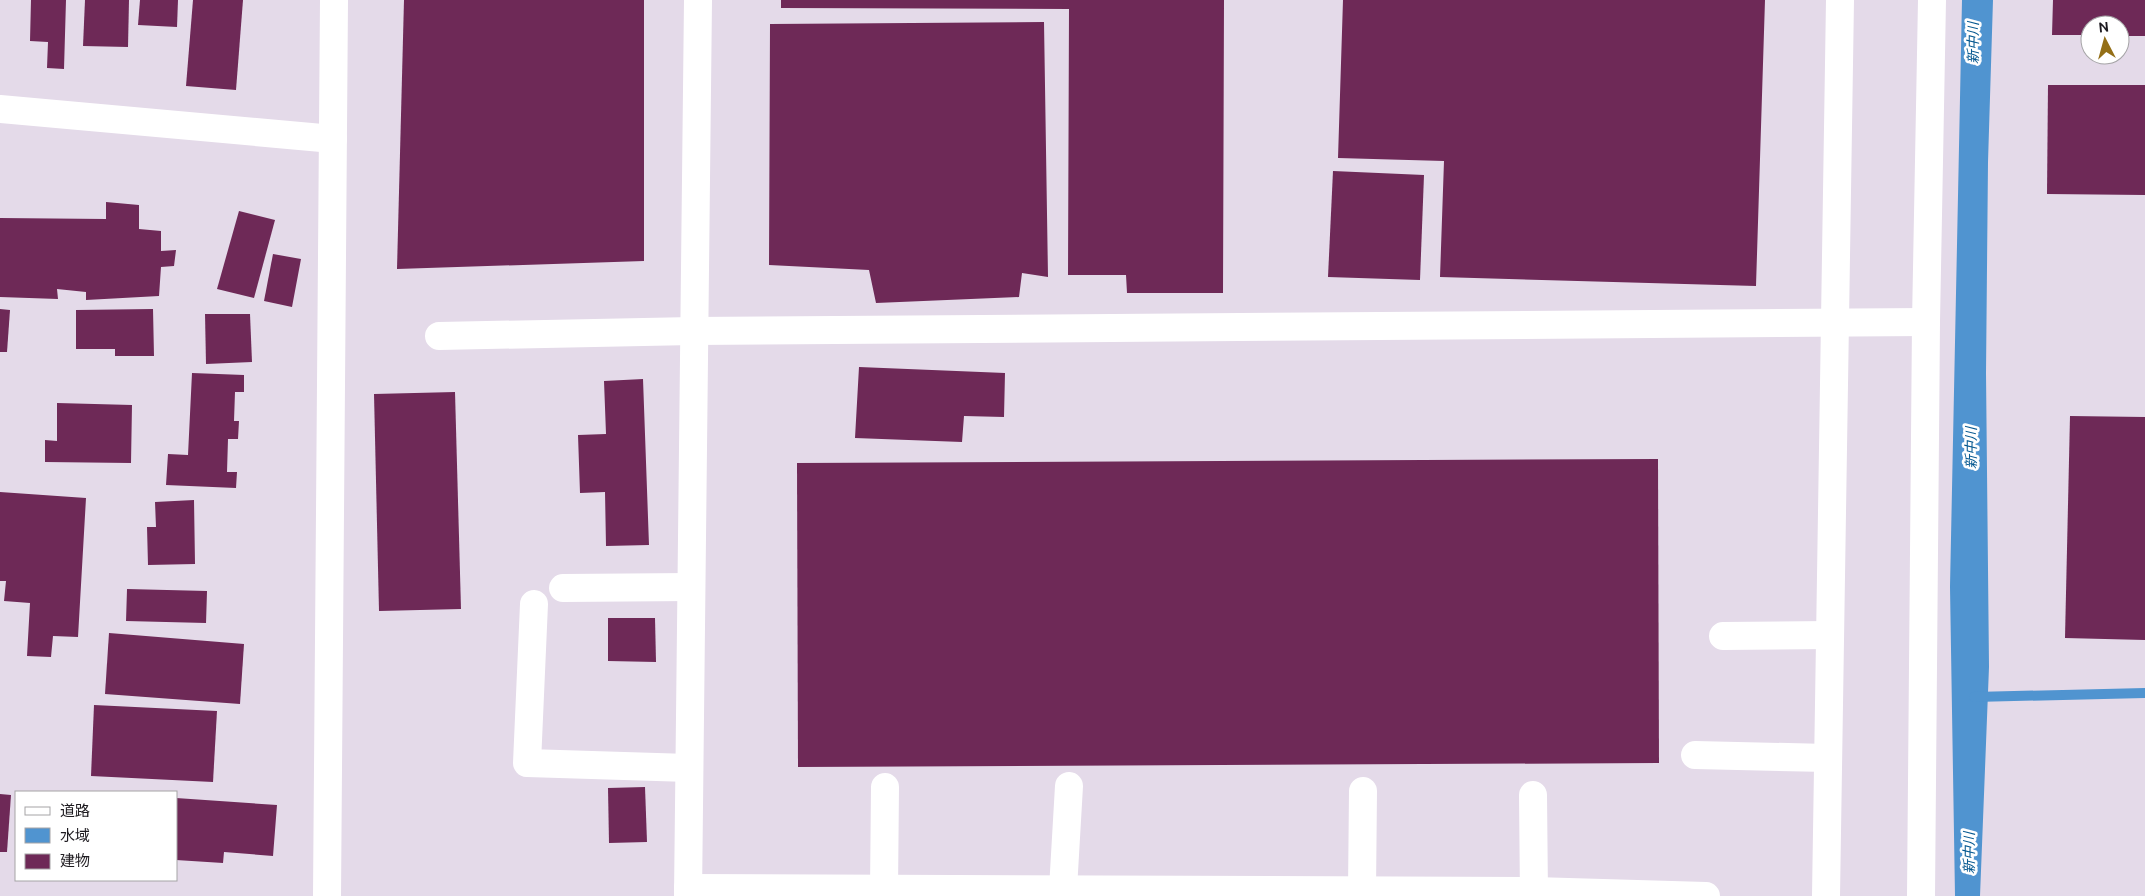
<svg xmlns="http://www.w3.org/2000/svg" width="2145" height="896" font-family="Ubuntu,'Noto Sans JP',sans-serif">
<style>
.water{fill:#5094d0}
.lines{fill:none;stroke-linecap:round;stroke-linejoin:round}
.stream{stroke:#5094d0;stroke-width:10}
.building{fill:#6e2957}
.minor{stroke:#fff;stroke-width:28}
.labels{text-anchor:middle;dominant-baseline:central;stroke-width:5;stroke-linejoin:round;paint-order:stroke}
.water-label{font-size:14px;font-style:italic;fill:#055890;stroke:#fff}
</style>
<rect width="100%" height="100%" fill="#e4dae9"/>
<polygon class="water" points="1962,0 1993,0 1988,162 1986,373 1989,667 1980,896 1955,896 1950,587"/>
<g class="lines">
<polyline class="stream" points="1974,697 2145,693"/>
</g>
<g class="building">
<polygon points="31,0 66,0 64,69 47,68 48,42 30,41"/>
<polygon points="85,0 129,0 128,47 83,46"/>
<polygon points="140,0 178,0 177,27 138,25"/>
<polygon points="193,0 243,0 236,90 186,86"/>
<polygon points="404,0 644,0 644,261 397,269"/>
<polygon points="781,0 1224,0 1223,293 1127,293 1126,275 1068,275 1069,9 781,8"/>
<polygon points="1343,0 1765,0 1756,286 1440,277 1444,161 1338,158"/>
<polygon points="2053,0 2145,0 2145,36 2120,36 2120,25 2090,25 2090,35 2052,35"/>
<polygon points="1044,22 1048,277 1022,273 1019,297 876,303 869,270 769,265 770,24"/>
<polygon points="2048,85 2145,85 2145,195 2047,194"/>
<polygon points="1333,171 1424,175 1420,280 1328,277"/>
<polygon points="106,202 139,205 139,229 161,231 161,251 176,250 174,266 161,267 159,296 86,300 86,292 57,289 58,299 0,297 0,218 106,219"/>
<polygon points="239,211 275,220 254,298 217,289"/>
<polygon points="273,254 301,259 292,307 264,301"/>
<polygon points="0,309 10,310 7,352 0,352"/>
<polygon points="153,309 154,356 115,356 115,349 76,349 76,310"/>
<polygon points="205,314 250,314 252,362 206,364"/>
<polygon points="859,367 1005,373 1004,417 964,416 962,442 855,438"/>
<polygon points="192,373 244,375 244,392 235,392 234,421 239,421 238,439 228,439 227,472 237,472 236,488 166,485 168,454 188,455"/>
<polygon points="643,379 649,545 606,546 605,492 580,493 578,435 606,434 604,381"/>
<polygon points="455,392 461,609 379,611 374,394"/>
<polygon points="57,403 132,405 131,463 45,462 45,440 57,441"/>
<polygon points="2070,416 2145,417 2145,640 2065,638"/>
<polygon points="1658,459 1659,763 798,767 797,463"/>
<polygon points="0,492 86,498 78,637 53,636 51,657 27,656 30,603 4,601 6,581 0,581"/>
<polygon points="194,500 195,564 148,565 147,527 156,527 155,502"/>
<polygon points="127,589 207,591 206,623 126,621"/>
<polygon points="608,618 655,618 656,662 608,661"/>
<polygon points="109,633 244,644 240,704 105,694"/>
<polygon points="94,705 217,711 213,782 91,776"/>
<polygon points="645,787 647,842 609,843 608,788"/>
<polygon points="0,794 11,795 7,852 0,852"/>
<polygon points="176,798 277,805 273,856 224,852 223,863 176,860"/>
</g>
<g class="lines">
<g class="minor">
<polyline points="0,109 333,139"/>
<polyline points="439,336 693,331 1926,322"/>
<polyline points="563,588 691,587"/>
<polyline points="534,604 527,763 689,768"/>
<polyline points="1723,636 1830,635"/>
<polyline points="1695,755 1828,758"/>
<polyline points="1533,795 1534,896"/>
<polyline points="688,888 1534,891 1706,896"/>
<polyline points="884,889 885,787"/>
<polyline points="1063,889 1069,786"/>
<polyline points="1362,890 1363,791"/>
<polyline points="327,896 334,0"/>
<polyline points="688,896 698,0"/>
<polyline points="1826,896 1840,0"/>
<polyline points="1921,896 1926,322 1932,0"/>
</g>
</g>
<g class="labels">
<g class="water-label">
<text transform="translate(1973 43) rotate(-90)">新中川</text>
<text transform="translate(1971 448) rotate(-90)">新中川</text>
<text transform="translate(1969 853) rotate(-90)">新中川</text>
</g>
</g>
<rect x="15" y="791" width="162" height="90" fill="#ffffff" stroke="#a5a4a6"/>
<rect x="25" y="807" width="25" height="8" fill="#ffffff" stroke="#a5a4a6"/>
<text x="60" y="816" font-size="15" fill="#1e1b20">道路</text>
<rect x="25" y="828" width="25" height="15" fill="#5094d0" stroke="#a5a4a6"/>
<text x="60" y="841" font-size="15" fill="#1e1b20">水域</text>
<rect x="25" y="854" width="25" height="15" fill="#6e2957" stroke="#a5a4a6"/>
<text x="60" y="866" font-size="15" fill="#1e1b20">建物</text>
<g transform="translate(2105 40) rotate(354)"><circle r="24" fill="#ffffff" stroke="#a5a4a6"/>
<path d="M0-4L9 19L0 12L-9 19Z" fill="#946f17"/>
<text y="-8" font-size="14" font-weight="bold" text-anchor="middle" fill="#1e1b20">N</text>
</g>
</svg>
